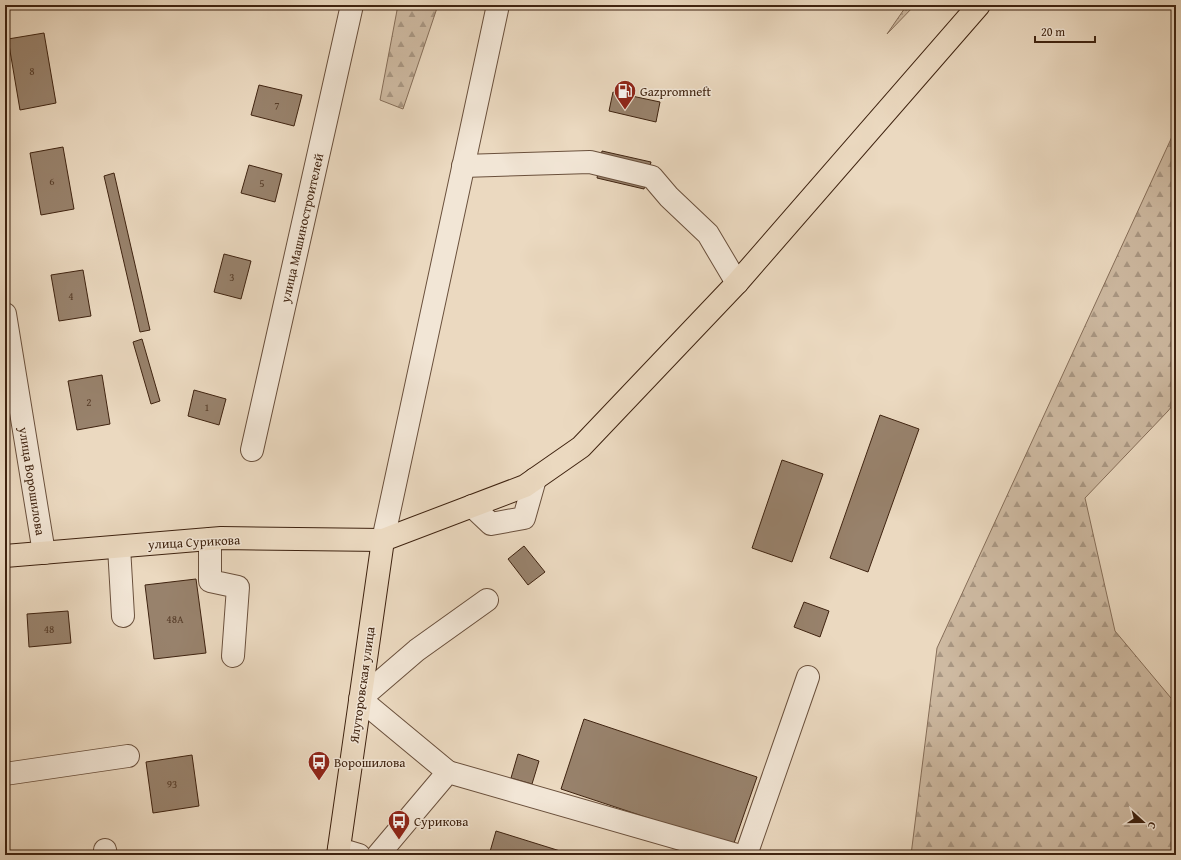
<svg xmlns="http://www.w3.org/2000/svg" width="1181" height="860" font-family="'Gentium Book Plus',serif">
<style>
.grass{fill:url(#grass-dots);stroke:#866e59}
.forest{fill:url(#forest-firs);stroke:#866e59}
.building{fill:#98826c;stroke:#3f2310}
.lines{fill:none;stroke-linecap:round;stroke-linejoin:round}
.minor-casing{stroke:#6a503c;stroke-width:24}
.major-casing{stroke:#3f2310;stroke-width:24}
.minor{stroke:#f2e6d6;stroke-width:22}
.major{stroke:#ebd9c0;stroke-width:22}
.labels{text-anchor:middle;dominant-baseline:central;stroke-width:3;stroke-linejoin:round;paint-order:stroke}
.number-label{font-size:11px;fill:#553b27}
.poi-label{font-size:13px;fill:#3f2310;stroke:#f2e6d6;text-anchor:start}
.street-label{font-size:13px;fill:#3f2310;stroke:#f2e6d6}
</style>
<defs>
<pattern id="grass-dots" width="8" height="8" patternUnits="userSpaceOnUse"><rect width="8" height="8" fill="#cebaa2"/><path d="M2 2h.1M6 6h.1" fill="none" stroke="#a99783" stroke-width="1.8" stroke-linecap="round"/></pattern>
<pattern id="forest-firs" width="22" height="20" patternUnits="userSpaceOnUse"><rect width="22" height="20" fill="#cebaa2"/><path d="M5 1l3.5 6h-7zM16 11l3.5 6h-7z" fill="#a99783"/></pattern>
</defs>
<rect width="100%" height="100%" fill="#ebd9c0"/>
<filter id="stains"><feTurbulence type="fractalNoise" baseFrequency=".005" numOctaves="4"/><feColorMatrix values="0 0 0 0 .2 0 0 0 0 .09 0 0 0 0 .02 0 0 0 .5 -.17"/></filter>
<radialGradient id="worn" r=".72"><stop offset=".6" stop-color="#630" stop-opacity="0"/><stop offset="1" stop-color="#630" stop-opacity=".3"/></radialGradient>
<polygon class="grass" points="907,5 915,5 887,34"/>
<g class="forest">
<polygon points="398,5 438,5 403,109 380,100"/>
<polygon points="1176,128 1176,401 1168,411 1085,498 1115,631 1176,704 1176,855 911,855 937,648"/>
</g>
<g class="building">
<polygon points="44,33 56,103 20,110 8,39"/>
<polygon points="259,85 302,95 294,126 251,115"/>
<polygon points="613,92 660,102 656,122 609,111"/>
<polygon points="63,147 74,209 41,215 30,153"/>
<polygon points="602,151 651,162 644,189 597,178"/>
<polygon points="249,165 282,174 275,202 241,193"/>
<polygon points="114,173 150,330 140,332 104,176"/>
<polygon points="224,254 251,261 241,299 214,292"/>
<polygon points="83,270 91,316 59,321 51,275"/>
<polygon points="142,339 160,401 151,404 133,342"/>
<polygon points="102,375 110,424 77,430 68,381"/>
<polygon points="194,390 226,399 219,425 188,416"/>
<polygon points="880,415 919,429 868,572 830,558"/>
<polygon points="782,460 823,474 792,562 752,548"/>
<polygon points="524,546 545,572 528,585 508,559"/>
<polygon points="196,579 206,653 154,659 145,585"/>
<polygon points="804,602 829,611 820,637 794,627"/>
<polygon points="68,611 71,643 29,647 27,614"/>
<polygon points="584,719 757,777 733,846 561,789"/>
<polygon points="518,754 539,761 532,784 511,778"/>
<polygon points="192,755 199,806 153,813 146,762"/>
<polygon points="496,831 573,855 489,855"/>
<polygon points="168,851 169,855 146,855"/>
</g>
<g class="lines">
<g class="minor-casing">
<g id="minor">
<polyline points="463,166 590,162 652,177 669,197 708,234 737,283"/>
<polyline points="5,314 44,553"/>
<polyline points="252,450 352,5"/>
<polyline points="472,506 491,524 524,518 535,479"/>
<polyline points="210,539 210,581 238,587 233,656"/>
<polyline points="383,540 498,5"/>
<polyline points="119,547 123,616"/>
<polyline points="448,772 360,699 417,650 487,600"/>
<polyline points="5,774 128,756"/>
<polyline points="339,849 359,855"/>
<polyline points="105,850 106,855"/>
<polyline points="378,855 448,772 737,855"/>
<polyline points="746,855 808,677"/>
</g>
</g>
<g class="major-casing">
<g id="major">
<polyline points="5,556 221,538 383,540 525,486 581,447 737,283 979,5"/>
<polyline points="338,855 383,540"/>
</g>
</g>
<use href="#minor" class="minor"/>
<use href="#major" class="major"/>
</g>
<defs>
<g id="fuel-pin" transform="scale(1.15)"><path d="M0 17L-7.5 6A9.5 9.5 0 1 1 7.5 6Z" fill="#8f2418" stroke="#f2e6d6"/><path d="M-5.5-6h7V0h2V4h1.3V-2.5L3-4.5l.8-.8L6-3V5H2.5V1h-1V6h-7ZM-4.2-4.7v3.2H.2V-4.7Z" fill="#fff"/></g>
<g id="bus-pin" transform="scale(1.15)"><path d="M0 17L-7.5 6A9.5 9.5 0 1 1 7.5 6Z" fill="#8f2418" stroke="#f2e6d6"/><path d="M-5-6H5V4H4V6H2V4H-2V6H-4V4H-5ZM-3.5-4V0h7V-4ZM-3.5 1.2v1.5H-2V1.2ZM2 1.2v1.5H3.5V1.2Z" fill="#fff"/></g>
</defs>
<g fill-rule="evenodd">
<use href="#fuel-pin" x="625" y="91"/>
<use href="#bus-pin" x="319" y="762"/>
<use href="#bus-pin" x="399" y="821"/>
</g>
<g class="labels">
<g class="number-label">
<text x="32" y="71">8</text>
<text x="277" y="105">7</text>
<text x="52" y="181">6</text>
<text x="262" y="183">5</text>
<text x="232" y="277">3</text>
<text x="71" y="296">4</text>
<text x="89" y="402">2</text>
<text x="207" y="407">1</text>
<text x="175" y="619">48А</text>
<text x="49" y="629">48</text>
<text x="172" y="784">93</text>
</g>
<g class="poi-label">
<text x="640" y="91">Gazpromneft</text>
<text x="334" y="762">Ворошилова</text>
<text x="414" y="821">Сурикова</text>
</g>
<g class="street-label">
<text transform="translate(302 228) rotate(-77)">улица Машиностроителей</text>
<text transform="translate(32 481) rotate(81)">улица Ворошилова</text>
<text transform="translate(194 542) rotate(-3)">улица Сурикова</text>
<text transform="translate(362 685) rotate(-82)">Ялуторовская улица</text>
</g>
</g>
<rect width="1181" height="860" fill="none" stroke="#ebd9c0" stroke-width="20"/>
<rect x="6" y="6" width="1169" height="848" fill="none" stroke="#3f2310" stroke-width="2"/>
<rect x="10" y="10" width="1161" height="840" fill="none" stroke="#3f2310"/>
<g transform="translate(1143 822) rotate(111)" stroke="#f2e6d6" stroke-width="3" paint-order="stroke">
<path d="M0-3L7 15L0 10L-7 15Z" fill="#3f2310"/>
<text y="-6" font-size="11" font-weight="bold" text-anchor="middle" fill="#3f2310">С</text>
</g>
<path d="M1035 36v6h60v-6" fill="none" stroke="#3f2310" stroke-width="2"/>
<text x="1041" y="36" font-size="12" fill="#3f2310" stroke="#f2e6d6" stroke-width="3" paint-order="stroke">20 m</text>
<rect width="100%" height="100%" filter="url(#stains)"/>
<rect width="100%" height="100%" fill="url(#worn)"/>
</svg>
